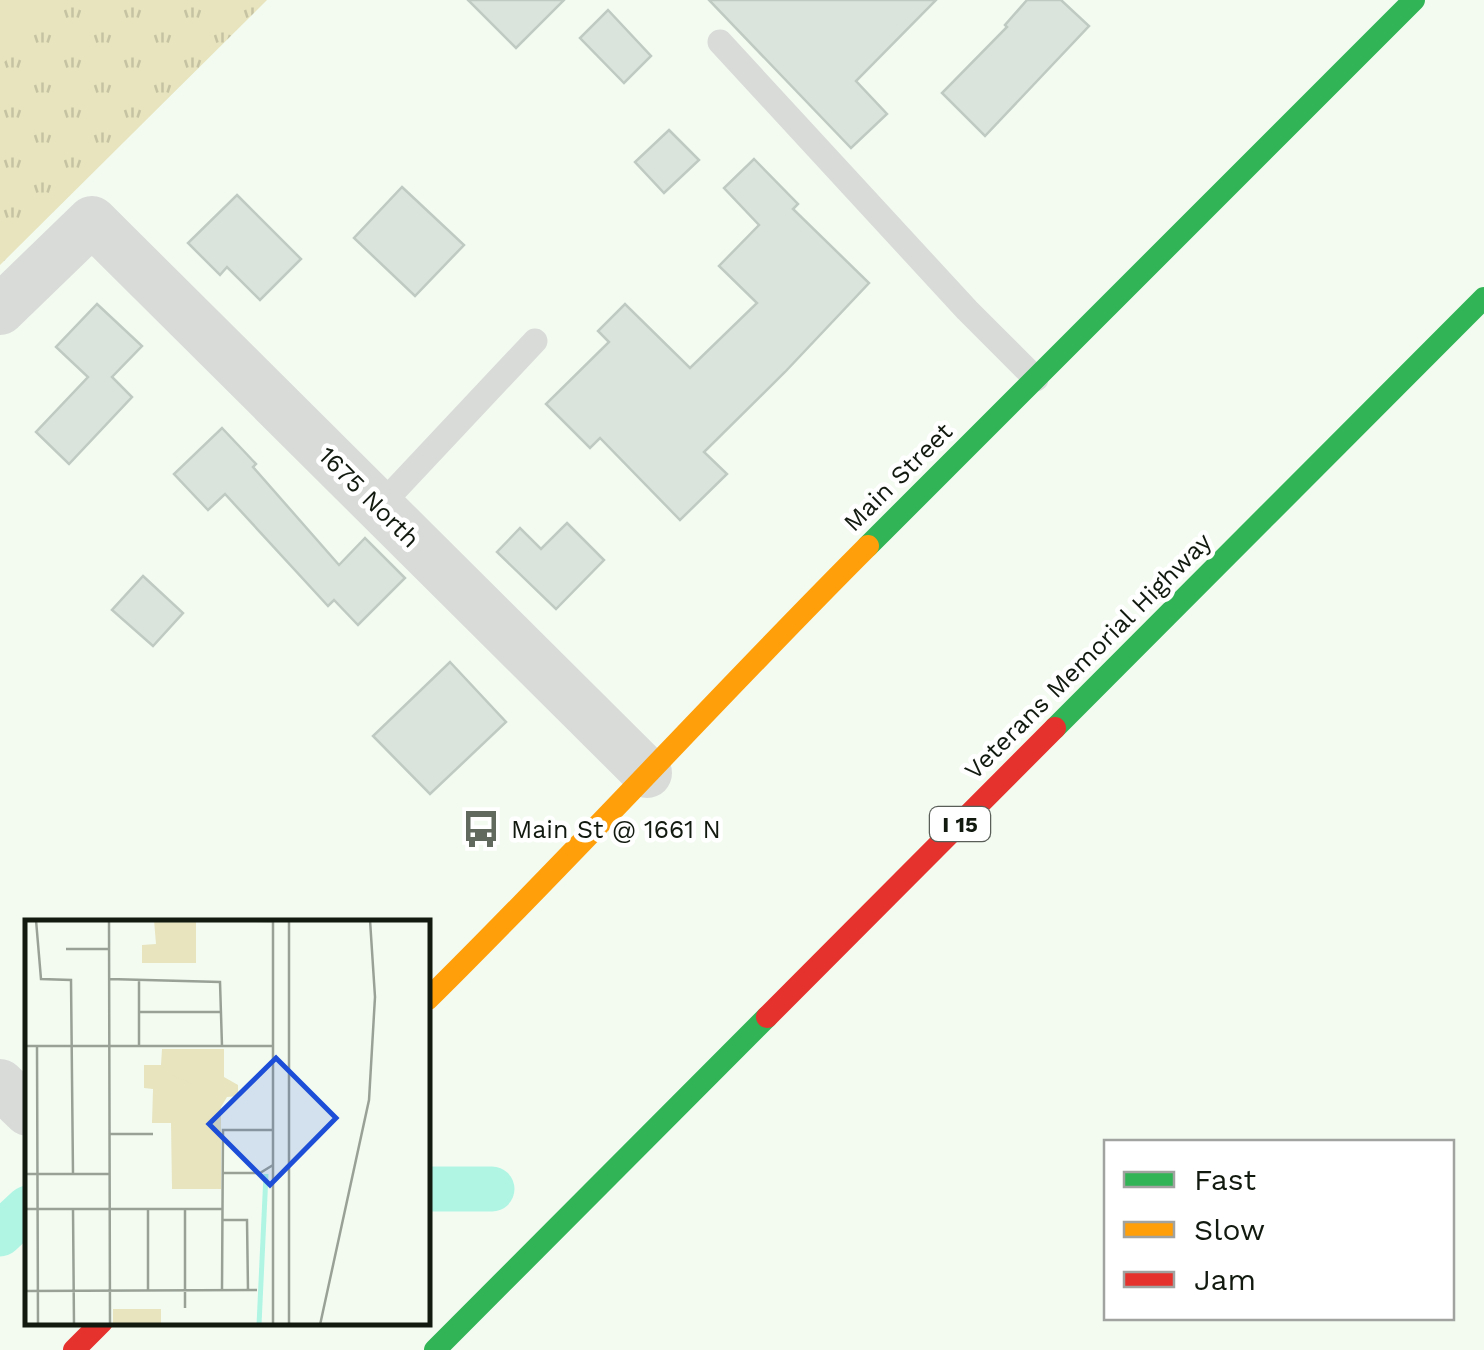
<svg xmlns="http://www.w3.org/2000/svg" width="1484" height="1350" font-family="'Work Sans',sans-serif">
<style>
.grass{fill:url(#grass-tufts)}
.garden{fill:#e7e4be}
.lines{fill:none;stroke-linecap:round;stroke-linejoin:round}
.canal{stroke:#b0f5e4;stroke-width:45}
.building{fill:#dae4dc;stroke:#bfcac2;stroke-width:2.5}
.lane{stroke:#d9dbd8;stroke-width:25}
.street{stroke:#d9dbd8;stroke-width:50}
.fast{stroke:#30b455;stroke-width:22}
.slow{stroke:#ff9f0a;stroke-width:22}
.jam{stroke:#e5322d;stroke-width:22}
.labels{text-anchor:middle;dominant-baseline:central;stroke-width:9;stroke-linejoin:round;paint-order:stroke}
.shield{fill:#fff;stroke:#595f58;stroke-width:2.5}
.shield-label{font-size:22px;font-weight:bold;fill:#121a10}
.street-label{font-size:25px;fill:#121a10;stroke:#fff}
.poi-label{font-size:25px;fill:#121a10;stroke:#fff;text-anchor:start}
.inset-river{fill:none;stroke:#b0f5e4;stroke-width:5}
.inset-road{fill:none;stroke:#99a197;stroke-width:2.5}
.view{fill:#1d4ed8;fill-opacity:0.15;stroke:#1d4ed8;stroke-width:5}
.inset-edge{fill:none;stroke:#121a10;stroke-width:5}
</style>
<defs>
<pattern id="grass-tufts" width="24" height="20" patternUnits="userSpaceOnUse" patternTransform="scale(2.5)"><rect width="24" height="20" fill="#e7e4be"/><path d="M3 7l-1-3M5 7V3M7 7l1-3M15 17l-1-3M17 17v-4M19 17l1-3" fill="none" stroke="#c5c3a2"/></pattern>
</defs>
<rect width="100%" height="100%" fill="#f3fbf1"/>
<polygon class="grass" points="0,0 267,0 0,265"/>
<polygon class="garden" points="0,0 36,0 53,17 0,66"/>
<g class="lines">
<g class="canal">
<polyline points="428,1189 492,1189"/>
<polyline points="0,1234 28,1208"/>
</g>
</g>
<g class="building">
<polygon points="468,0 564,0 516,48"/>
<polygon points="709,0 936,0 856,81 887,114 851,148"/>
<polygon points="1027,0 1061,0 1089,26 985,136 942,93 1007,27 1005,25"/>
<polygon points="608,10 651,56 624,83 580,38"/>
<polygon points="669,130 699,160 664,193 635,162"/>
<polygon points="754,159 798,204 793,209 869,283 785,372 704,452 727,474 680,520 600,438 590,448 546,404 609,342 598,331 625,304 690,368 757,303 719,266 759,225 724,188"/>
<polygon points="402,187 464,245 415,296 354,238"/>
<polygon points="237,195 301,259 260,300 227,267 220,275 188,243"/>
<polygon points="97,304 142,346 112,377 132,397 69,464 36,432 88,377 56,347"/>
<polygon points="222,428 256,464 253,467 339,565 365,538 405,578 358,625 334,600 328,606 225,494 208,510 174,474"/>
<polygon points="567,523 604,560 556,609 497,552 520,528 541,549"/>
<polygon points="143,576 183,613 153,646 112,610"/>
<polygon points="450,662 506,722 430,794 373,736"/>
</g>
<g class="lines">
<g class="lane">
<polyline points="720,42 967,310 1036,379"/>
<polyline points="379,507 535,341"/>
</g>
<g class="street">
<polyline points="0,310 92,221 647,773"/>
<polyline points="0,1084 28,1111"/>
</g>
<g class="fast">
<polyline points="868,546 1414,0"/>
<polyline points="1055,728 1484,298"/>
<polyline points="435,1350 767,1017"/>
</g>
<path class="slow" d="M 428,999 C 578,851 719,695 868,546"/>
<g class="jam">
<polyline points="767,1017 1055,728"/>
<polyline points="74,1350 102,1322"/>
</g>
</g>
<defs>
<g id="bus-bare" transform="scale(3)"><path d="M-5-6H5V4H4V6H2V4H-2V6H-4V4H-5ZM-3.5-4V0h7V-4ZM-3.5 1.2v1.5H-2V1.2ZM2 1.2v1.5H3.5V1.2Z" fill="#61695f" stroke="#fff" stroke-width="2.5" paint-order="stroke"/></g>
</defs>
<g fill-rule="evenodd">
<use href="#bus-bare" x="481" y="829"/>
</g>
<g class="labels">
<rect class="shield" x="930" y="807" width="60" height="34" rx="8"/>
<g class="shield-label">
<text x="960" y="824">I 15</text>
</g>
<g class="street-label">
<text transform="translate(898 477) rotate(-45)">Main Street</text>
<text transform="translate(369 497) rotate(45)">1675 North</text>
<text transform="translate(1088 656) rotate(-45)">Veterans Memorial Highway</text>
</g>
<g class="poi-label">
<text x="511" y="829">Main St @ 1661 N</text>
</g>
</g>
<g transform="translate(25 920)">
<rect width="405" height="405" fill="#f3fbf1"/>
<path d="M 129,0 L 171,0 L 171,43 L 117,43 L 117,25 L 131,24 ZM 137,129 L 199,129 L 199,157 L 213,165 L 213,176 L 202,177 L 196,187 L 196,269 L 147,269 L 146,203 L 127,203 L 128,169 L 119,168 L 119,145 L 136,145 ZM 88,389 L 136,389 L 136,405 L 88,405 Z" fill="#e7e4be"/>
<path d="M 145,154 L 169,165 L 169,180 L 145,176 Z" fill="#e7e4be"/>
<path class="inset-river" d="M 234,405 L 241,254"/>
<path class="inset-road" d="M 11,0 L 16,59 L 46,60 L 48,254M 84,0 L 85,405M 173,0 L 248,1M 248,0 L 248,405M 264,0 L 264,405M 41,29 L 84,29M 84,59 L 195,62 L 197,126M 114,92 L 197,92M 114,125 L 114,60M 0,126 L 247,126M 12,126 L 13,405M 84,214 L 128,214M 198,253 L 235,253 L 248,245M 0,254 L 85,254M 0,289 L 197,289M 48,289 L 49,405M 160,289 L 160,388M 197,300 L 222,300 L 223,370M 123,370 L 123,289M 197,370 L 198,210 L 248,210M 0,371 L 232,370M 295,405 L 344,180 L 350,77 L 345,0"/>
<path class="view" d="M 251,138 L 311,198 L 245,265 L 184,204 Z"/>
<rect width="405" height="405" class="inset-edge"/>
</g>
<rect x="1104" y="1140" width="350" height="180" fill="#ffffff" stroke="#a0a39f" stroke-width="2.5"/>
<rect x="1124" y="1172" width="50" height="15" fill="#30b455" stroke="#a0a39f" stroke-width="2.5"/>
<text x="1194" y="1190" font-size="30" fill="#121a10">Fast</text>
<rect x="1124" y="1222" width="50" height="15" fill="#ff9f0a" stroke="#a0a39f" stroke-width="2.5"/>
<text x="1194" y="1240" font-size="30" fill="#121a10">Slow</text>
<rect x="1124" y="1272" width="50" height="15" fill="#e5322d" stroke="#a0a39f" stroke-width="2.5"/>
<text x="1194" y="1290" font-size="30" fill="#121a10">Jam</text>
</svg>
